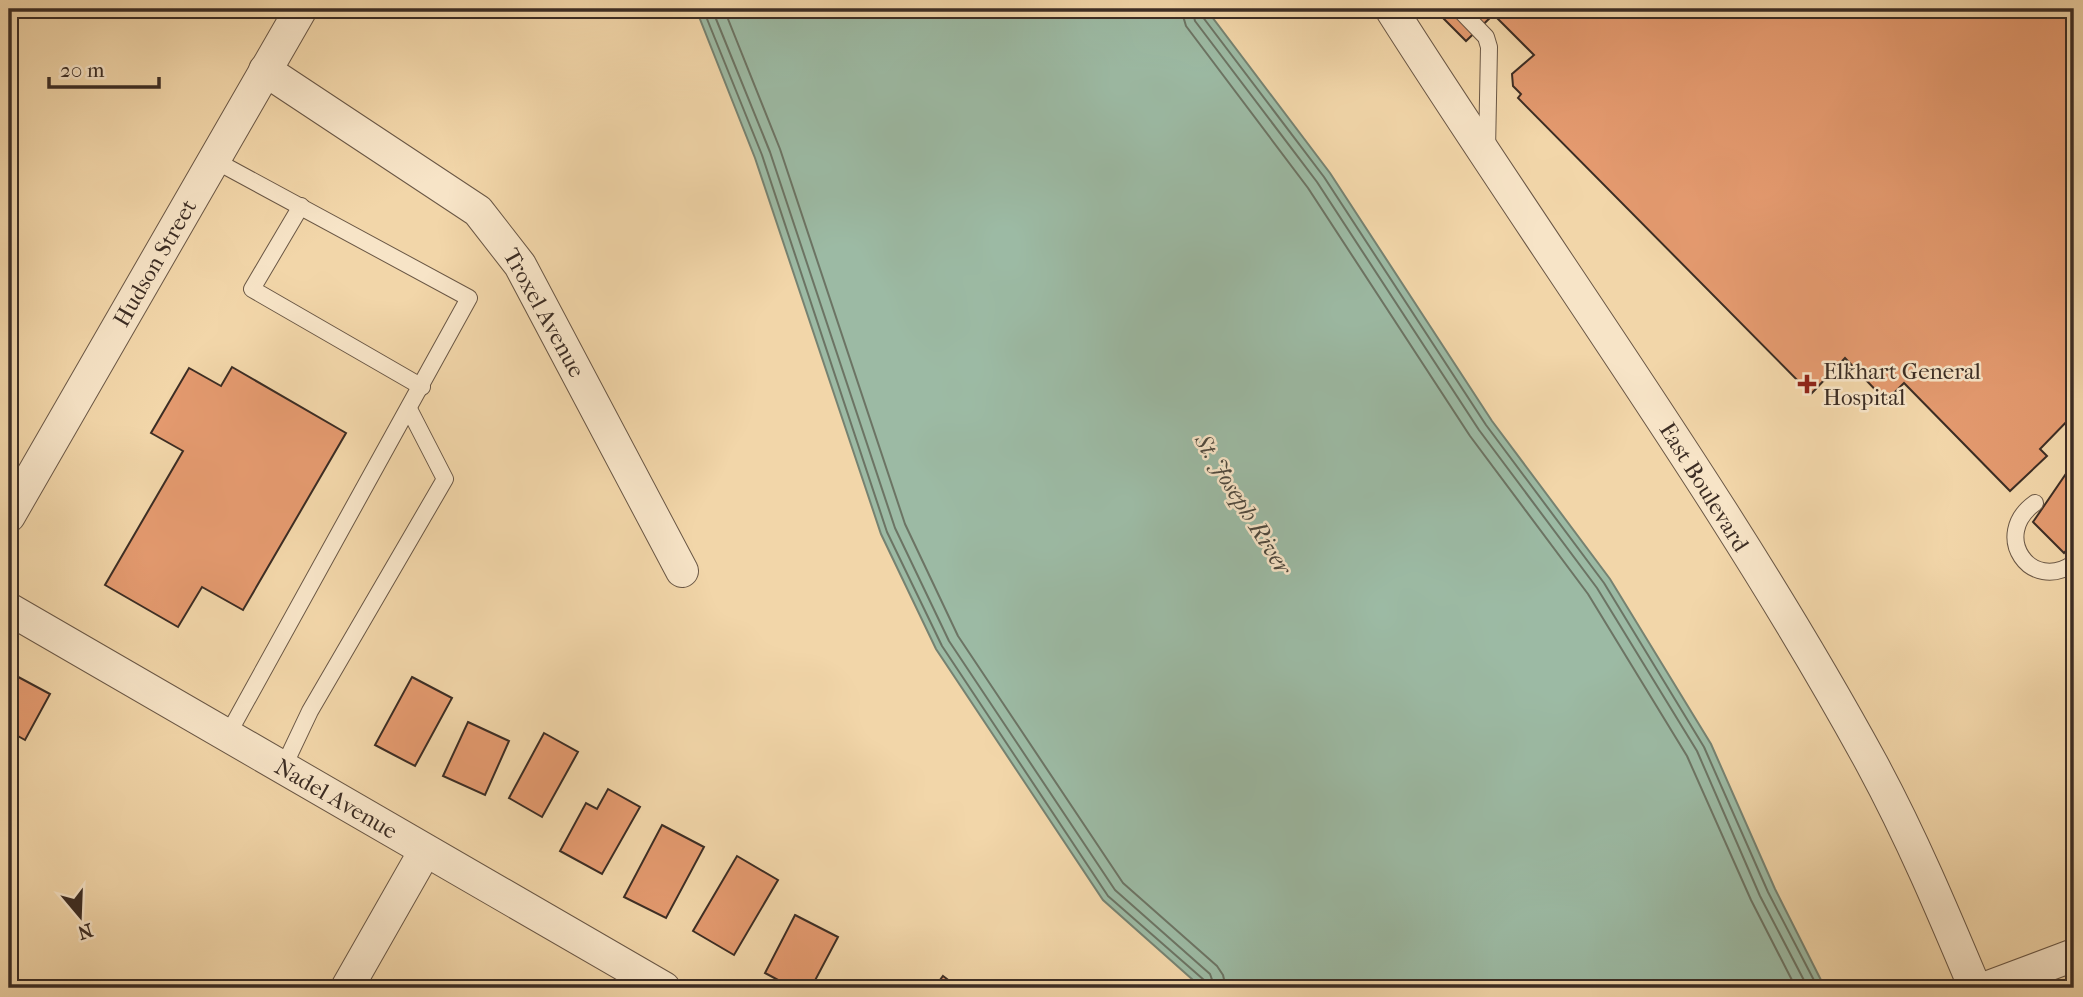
<svg xmlns="http://www.w3.org/2000/svg" width="2083" height="997" font-family="'IM FELL French Canon',serif">
<style>
.water{fill:#9cbaa4;stroke:#768271;stroke-width:2}
.lines{fill:none;stroke-linecap:round;stroke-linejoin:round}
.shore{stroke:#6c7464;stroke-width:2}
.building{fill:#e49a6f;stroke:#3c2d24;stroke-width:2}
.lane-casing{stroke:#6a5745;stroke-width:18}
.street-casing{stroke:#6a5745;stroke-width:34}
.lane{stroke:#f7e4c7;stroke-width:16}
.street{stroke:#f7e4c7;stroke-width:32}
.poi-dot{fill:#8f2418;stroke:#f7e4c7;stroke-width:2.5}
.labels{text-anchor:middle;dominant-baseline:central;stroke-width:5;stroke-linejoin:round;paint-order:stroke}
.street-label{font-size:23px;fill:#3c2d24;stroke:#f7e4c7}
.poi-label{font-size:23px;fill:#3c2d24;stroke:#f7e4c7;text-anchor:start}
.water-label{font-size:24px;font-style:italic;fill:#4f493e;stroke:#f7e4c7}
</style>
<rect width="100%" height="100%" fill="#f2d6a9"/>
<filter id="stains"><feTurbulence type="fractalNoise" baseFrequency=".00286" numOctaves="4"/><feColorMatrix values="0 0 0 0 .2 0 0 0 0 .09 0 0 0 0 .02 0 0 0 .5 -.17"/></filter>
<radialGradient id="worn" r=".72"><stop offset=".6" stop-color="#630" stop-opacity="0"/><stop offset="1" stop-color="#630" stop-opacity=".3"/></radialGradient>
<polygon class="water" points="696,9 1206,9 1330,173 1492,421 1610,579 1711,744 1775,889 1825,988 1202,988 1103,900 936,649 881,534 755,158"/>
<g class="lines">
<g class="shore">
<polyline points="703,9 762,155 887,532 942,646 1108,896 1204,980 1206,988"/>
<polyline points="712,9 770,152 895,528 949,641 1115,890 1210,974 1215,988"/>
<polyline points="724,9 780,149 905,524 958,636 1123,883 1217,966 1223,975 1226,988"/>
<polyline points="1181,9 1186,26 1308,188 1470,436 1588,594 1687,756 1751,900 1796,988"/>
<polyline points="1192,9 1195,21 1317,182 1479,430 1597,588 1697,751 1760,896 1808,988"/>
<polyline points="1200,9 1202,16 1324,177 1486,425 1604,583 1704,747 1768,892 1818,988"/>
</g>
</g>
<g class="building">
<polygon points="1434,9 1488,9 1494,14 1466,41"/>
<polygon points="1488,9 2074,9 2074,414 2040,449 2047,456 2010,491 1904,383 1886,401 1845,358 1811,394 1518,98 1521,94 1513,86 1512,74 1534,55"/>
<polygon points="232,367 346,433 243,610 202,587 178,627 105,585 183,451 151,433 189,368 221,386"/>
<polygon points="2074,462 2074,542 2064,553 2033,522"/>
<polygon points="9,672 50,694 25,740 9,731"/>
<polygon points="412,677 452,698 415,766 375,745"/>
<polygon points="468,722 509,741 485,795 443,776"/>
<polygon points="544,733 578,752 542,817 509,798"/>
<polygon points="9,749 16,753 9,767"/>
<polygon points="608,789 640,807 602,874 560,851 586,803 597,809"/>
<polygon points="662,825 704,847 666,918 624,897"/>
<polygon points="737,856 778,880 734,955 693,931"/>
<polygon points="795,915 838,937 811,988 793,988 765,973"/>
<polygon points="943,976 959,988 934,988"/>
</g>
<g class="lines">
<g class="lane-casing">
<g id="lane">
<polyline points="1459,9 1486,37 1489,47 1487,150"/>
<polyline points="214,160 469,298 227,736"/>
<polyline points="301,206 252,289 422,387"/>
<path d="M 2035,503 C 1990,535 2031,594 2074,563"/>
<polyline points="283,768 310,711 445,479 410,411"/>
</g>
</g>
<g class="street-casing">
<g id="street">
<path d="M 1391,9 C 1551,261 1729,502 1872,764 C 1911,836 1943,912 1975,988"/>
<polyline points="265,70 478,211 520,265 682,571"/>
<polyline points="9,516 301,9"/>
<polyline points="9,609 664,988"/>
<polyline points="347,988 425,851"/>
<polyline points="1986,988 2074,955"/>
</g>
</g>
<use href="#lane" class="lane"/>
<use href="#street" class="street"/>
</g>
<path class="poi-dot" d="M1803.5 373.5h7v7h7v7h-7v7h-7v-7h-7v-7h7z"/>
<g class="labels">
<g class="street-label">
<text transform="translate(155 263) rotate(-60)">Hudson Street</text>
<text transform="translate(544 313) rotate(61)">Troxel Avenue</text>
<text transform="translate(1704 487) rotate(58)">East Boulevard</text>
<text transform="translate(336 799) rotate(30)">Nadel Avenue</text>
</g>
<g class="poi-label">
<text x="1823" y="371">Elkhart General<tspan x="1823" dy="26">Hospital</tspan></text>
</g>
<g class="water-label">
<text transform="translate(1243 504) rotate(58)">St. Joseph River</text>
</g>
</g>
<rect width="2083" height="997" fill="none" stroke="#f2d6a9" stroke-width="35"/>
<rect x="10" y="10" width="2062" height="976" fill="none" stroke="#3c2d24" stroke-width="3.5"/>
<rect x="18" y="18" width="2048" height="962" fill="none" stroke="#3c2d24" stroke-width="2"/>
<g transform="translate(80 916) rotate(161)" stroke="#f7e4c7" stroke-width="5" paint-order="stroke">
<path d="M0-5L12 26L0 18L-12 26Z" fill="#3c2d24"/>
<text y="-10" font-size="19" font-weight="bold" text-anchor="middle" fill="#3c2d24">N</text>
</g>
<path d="M49 77v10h110v-10" fill="none" stroke="#3c2d24" stroke-width="3.5"/>
<text x="60" y="77" font-size="21" fill="#3c2d24" stroke="#f7e4c7" stroke-width="5" paint-order="stroke">20 m</text>
<rect width="100%" height="100%" filter="url(#stains)"/>
<rect width="100%" height="100%" fill="url(#worn)"/>
</svg>
